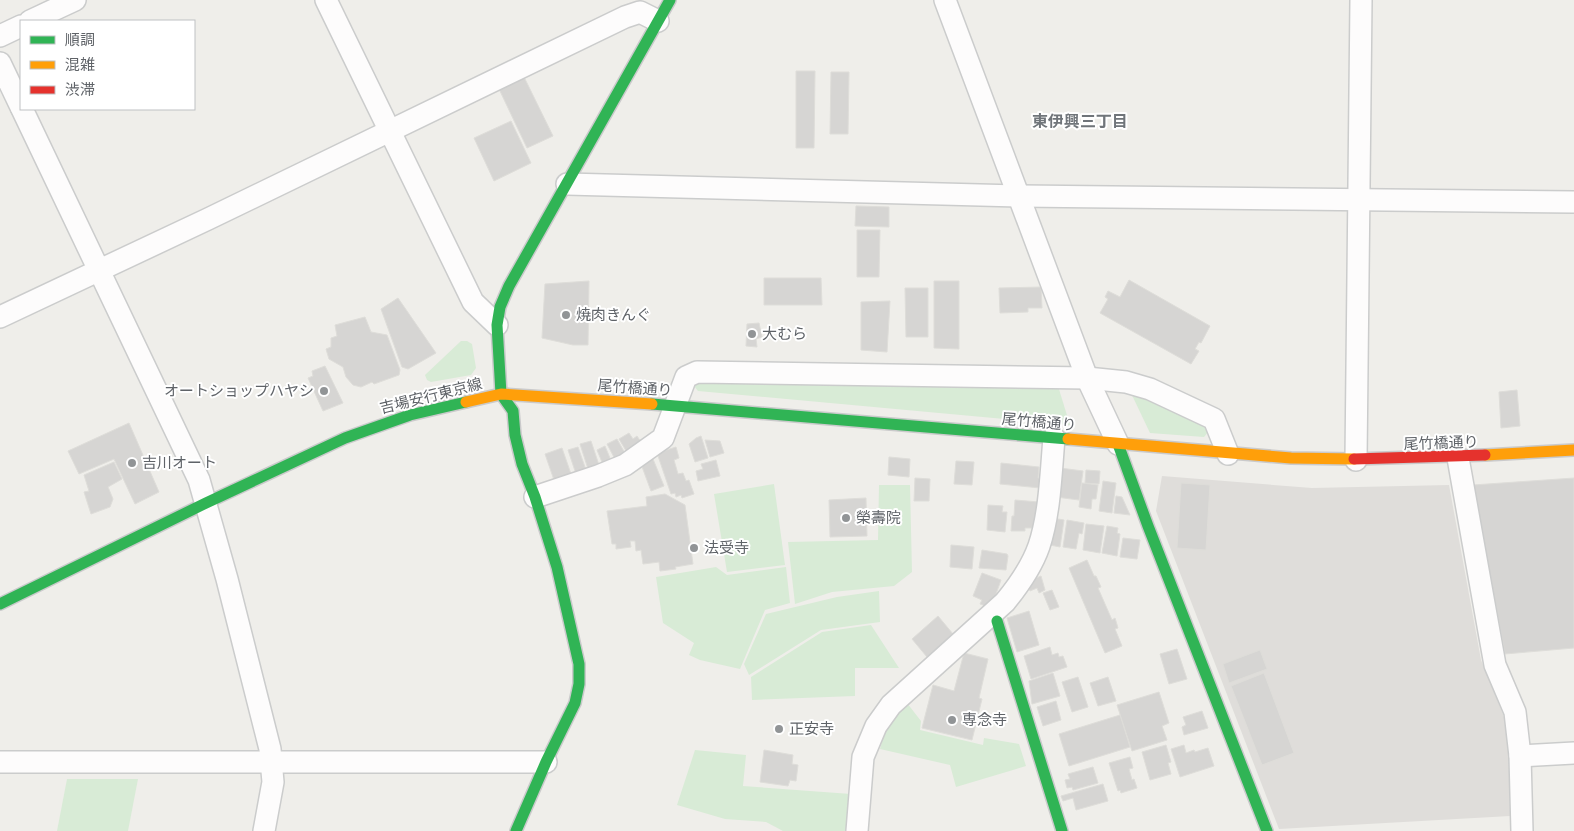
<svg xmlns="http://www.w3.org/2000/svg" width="1574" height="831" font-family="Figtree,'Noto Sans JP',sans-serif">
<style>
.industrial{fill:#dfddda}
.green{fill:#d8ebd6}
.building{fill:#d6d5d3;stroke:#deddd9}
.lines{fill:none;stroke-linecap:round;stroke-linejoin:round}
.street-casing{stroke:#cbcccc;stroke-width:24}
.fast-casing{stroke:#cacacb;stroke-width:14}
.slow-casing{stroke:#cacacb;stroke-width:14}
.jam-casing{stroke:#cacacb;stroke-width:14}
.street{stroke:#fdfcfc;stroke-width:21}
.fast{stroke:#30b455;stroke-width:11}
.slow{stroke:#ff9f0a;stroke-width:11}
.jam{stroke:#e5322d;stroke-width:11}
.poi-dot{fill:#919496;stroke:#fff;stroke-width:2}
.labels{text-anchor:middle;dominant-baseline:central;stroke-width:4;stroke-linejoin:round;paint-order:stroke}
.poi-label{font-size:15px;fill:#5f6368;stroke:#fff;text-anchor:start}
.street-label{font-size:15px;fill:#5f6368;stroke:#fff}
.neighbourhood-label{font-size:16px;font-weight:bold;fill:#70757a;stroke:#fff}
</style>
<rect width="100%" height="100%" fill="#efeeea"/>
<polygon class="industrial" points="1162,476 1312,488 1449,485 1481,660 1508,727 1510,816 1279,829 1156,511"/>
<g class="green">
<polygon points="461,341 467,341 472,344 476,368 471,375 431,382 427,380 425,375"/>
<polygon points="697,383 1058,386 1070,425 698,391 694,386"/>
<polygon points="1131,393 1143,395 1205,426 1209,431 1204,437 1150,433"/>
<polygon points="774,484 785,565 727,572 714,494"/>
<polygon points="879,485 910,485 912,572 894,586 832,592 795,604 788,542 878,540"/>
<polygon points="716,567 727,575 786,567 790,603 765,610 740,669 700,660 689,655 694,643 663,623 656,577"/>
<polygon points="879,591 880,622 821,630 749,675 744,664 766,614 837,597"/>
<polygon points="871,625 899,668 855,668 855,696 752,700 751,677 822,632"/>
<polygon points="907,703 921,721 920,730 983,745 984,738 1019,744 1026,766 956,787 950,765 880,749 886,727"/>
<polygon points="695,750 746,755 743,786 851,794 850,831 783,831 766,822 725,819 677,805"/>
<polygon points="67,779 138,779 128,831 57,831"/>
</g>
<g class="building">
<polygon points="796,71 815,71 814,148 796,148"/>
<polygon points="831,72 849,72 848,134 830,134"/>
<polygon points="524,77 553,136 527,148 499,89"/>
<polygon points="511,121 531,163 494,181 474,138"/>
<polygon points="856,206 889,207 889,227 855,226"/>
<polygon points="857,230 880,230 879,277 857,277"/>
<polygon points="764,278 821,278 822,305 764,305"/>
<polygon points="1129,280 1210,326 1201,343 1199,342 1195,349 1199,351 1191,364 1100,313 1108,299 1105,297 1108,291 1120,297"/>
<polygon points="589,281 588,345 573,345 542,338 545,284"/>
<polygon points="934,281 959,281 959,349 934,348"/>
<polygon points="1041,287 1042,308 1028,308 1028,312 1000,313 999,288"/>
<polygon points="905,288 928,288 928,337 906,337"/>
<polygon points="398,298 436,353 408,369 402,367 381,309"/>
<polygon points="890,301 887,352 861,350 861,302"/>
<polygon points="365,317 371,332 387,335 400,370 399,375 374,384 372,382 361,387 353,385 346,377 343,367 329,359 326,349 331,347 331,338 337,336 335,325"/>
<polygon points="759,323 762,337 756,339 757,347 746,346 747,324"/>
<polygon points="325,366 343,403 323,411 308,378 313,376 312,371"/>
<polygon points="1517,390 1520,426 1501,428 1499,392"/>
<polygon points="129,423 159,492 135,504 114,459 79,474 68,451"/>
<polygon points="629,433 633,439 637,436 643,445 628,454 619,439"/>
<polygon points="701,436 708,458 695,462 689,444 696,438"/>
<polygon points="617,439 626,455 616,461 607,444"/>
<polygon points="705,440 720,441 724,453 710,457"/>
<polygon points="591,441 600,468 589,472 580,444"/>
<polygon points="605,446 612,463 604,467 597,450"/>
<polygon points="578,447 587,473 577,477 568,450"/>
<polygon points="676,447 679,458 674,460 678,474 683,473 686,481 689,480 694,494 682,498 681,495 676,497 675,493 671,494 657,453"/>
<polygon points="562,448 571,474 554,480 545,454"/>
<polygon points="889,457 910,459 909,477 888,475"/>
<polygon points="653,459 664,486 651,491 641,464"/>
<polygon points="716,460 720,476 698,481 696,471 703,469 701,464"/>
<polygon points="956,461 974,462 972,485 954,484"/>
<polygon points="114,462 122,479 108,487 113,499 110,507 91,514 84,492 89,491 84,475"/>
<polygon points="1001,463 1039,467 1038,478 1041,479 1040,488 1000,484"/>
<polygon points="1060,468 1083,471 1079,500 1056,497"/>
<polygon points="1086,470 1100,471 1099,484 1085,483"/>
<polygon points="915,478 930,479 929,501 914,501"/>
<polygon points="1574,478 1574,648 1505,654 1473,485"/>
<polygon points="1103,481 1116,483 1112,513 1099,511"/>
<polygon points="1082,483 1098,485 1096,499 1092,499 1091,509 1079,507"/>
<polygon points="1181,483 1210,485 1206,550 1177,548"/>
<polygon points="665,494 685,505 693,564 675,567 676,569 660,571 659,562 643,564 641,550 636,551 635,541 630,541 631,547 616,549 616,544 612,544 607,511 647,506 646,497"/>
<polygon points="1116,496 1122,497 1130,515 1114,513"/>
<polygon points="866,498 867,536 830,537 829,500"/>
<polygon points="1015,500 1039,502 1035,528 1025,528 1025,531 1011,531 1012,516 1014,516"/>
<polygon points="988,505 1003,506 1002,512 1007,512 1005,532 987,530"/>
<polygon points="1052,518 1064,520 1060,547 1045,544"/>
<polygon points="1067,520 1084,523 1082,534 1079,533 1076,549 1063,547"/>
<polygon points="1086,524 1104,526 1100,553 1083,550"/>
<polygon points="1107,526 1118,528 1117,533 1120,534 1117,556 1102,553"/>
<polygon points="1123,538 1140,540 1137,559 1120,557"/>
<polygon points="951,545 974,547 972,569 950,567"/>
<polygon points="982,550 1007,554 1008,556 1006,570 979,568"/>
<polygon points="1087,560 1094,576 1096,576 1101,587 1098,588 1112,620 1115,618 1118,628 1115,629 1122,646 1105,653 1069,568"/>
<polygon points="982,573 1001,580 991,608 980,604 982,600 973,596"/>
<polygon points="1041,576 1045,590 1039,593 1037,588 1030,591 1026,582"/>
<polygon points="1052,590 1059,607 1050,610 1043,593"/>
<polygon points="1029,611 1039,645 1017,652 1007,618"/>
<polygon points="938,616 953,634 927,657 912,639"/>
<polygon points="1050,647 1052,655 1058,653 1059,657 1063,656 1067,667 1031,679 1024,656"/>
<polygon points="1177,649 1187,679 1169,684 1160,654"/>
<polygon points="1260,650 1267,669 1229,683 1223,664"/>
<polygon points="964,653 988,659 979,698 982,699 972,740 922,728 933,685 954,691"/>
<polygon points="1053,673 1060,696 1032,704 1029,681"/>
<polygon points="1264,673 1294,753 1262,765 1231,686"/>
<polygon points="1078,677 1088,707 1072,712 1062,682"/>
<polygon points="1108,677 1116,701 1098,706 1090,683"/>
<polygon points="1159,692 1169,723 1162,726 1167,740 1132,751 1117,705"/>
<polygon points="1056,701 1061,720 1043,726 1037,707"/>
<polygon points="1202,711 1208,728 1184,735 1182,727 1186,725 1183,717"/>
<polygon points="1120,715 1130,747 1069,766 1059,734"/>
<polygon points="1166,745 1171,762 1168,763 1171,774 1150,780 1142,752"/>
<polygon points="1184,745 1186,753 1194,750 1195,752 1208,748 1214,766 1180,777 1171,749"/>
<polygon points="764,750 793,755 792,764 798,765 796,781 790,780 788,786 760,782"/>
<polygon points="1130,757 1133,768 1129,769 1132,780 1134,779 1137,788 1121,793 1120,790 1118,791 1109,763"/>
<polygon points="1093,767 1098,783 1073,790 1072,787 1067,788 1065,780 1070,779 1068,774"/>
<polygon points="1103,784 1108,801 1076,810 1073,798 1063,801 1061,796"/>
</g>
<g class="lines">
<g class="street-casing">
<g id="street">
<polyline points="326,0 473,302 497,325"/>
<polyline points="945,0 1087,378 1118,444"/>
<polyline points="30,21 75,0"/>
<polyline points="0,36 21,26"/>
<polyline points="0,63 21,107"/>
<polyline points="22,109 199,480 227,579 270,749 273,782 264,831"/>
<polyline points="567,184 1020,196 1574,202"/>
<polyline points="0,317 208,219 625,17 640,12 658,21"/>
<polyline points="1458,458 1495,665 1515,712 1520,756 1522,831"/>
<polyline points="1356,460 1361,0"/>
<polyline points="535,497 598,476 625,465 663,438 686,377 697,372 1087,378 1126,382 1150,389 1214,419 1228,454"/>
<polyline points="1520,756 1574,753"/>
<polyline points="0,762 546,762"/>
<path d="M 857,831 L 863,757 L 876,726 L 891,705 L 1005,602 C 1019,585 1032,566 1039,546 C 1050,513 1051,472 1054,438"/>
</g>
</g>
<g class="fast-casing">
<g id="fast">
<polyline points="501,394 513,411 515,435 522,464 535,497 557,567 579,664 579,684 575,703 546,762 516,831"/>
<polyline points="501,394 497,325 500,307 509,286 670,0"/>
<polyline points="652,404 1068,439"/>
<polyline points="1118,444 1148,526 1267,831"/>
<polyline points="0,604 206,503 345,438 410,415 466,402"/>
<polyline points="997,621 1062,831"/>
</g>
</g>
<g class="slow-casing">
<g id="slow">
<polyline points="466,402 501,394 652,404"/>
<polyline points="1068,439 1291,458 1354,459"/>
<polyline points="1485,455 1574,450"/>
</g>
</g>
<g class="jam-casing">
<polyline id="jam" points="1354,459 1485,455"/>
</g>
<use href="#street" class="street"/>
<use href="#fast" class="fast"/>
<use href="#slow" class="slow"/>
<use href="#jam" class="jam"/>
</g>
<g class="poi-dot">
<circle cx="566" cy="315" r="5"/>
<circle cx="752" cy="334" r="5"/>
<circle cx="324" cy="391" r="5"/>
<circle cx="132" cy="463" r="5"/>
<circle cx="846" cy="518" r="5"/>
<circle cx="694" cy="548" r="5"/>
<circle cx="952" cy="720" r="5"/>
<circle cx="779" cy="729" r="5"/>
</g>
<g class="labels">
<g class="poi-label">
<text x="576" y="315">焼肉きんぐ</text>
<text x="762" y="334">大むら</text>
<text x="314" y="391" text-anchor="end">オートショップハヤシ</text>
<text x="142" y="463">吉川オート</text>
<text x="856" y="518">榮壽院</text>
<text x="704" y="548">法受寺</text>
<text x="962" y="720">専念寺</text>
<text x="789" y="729">正安寺</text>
</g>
<g class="street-label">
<text transform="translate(635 388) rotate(4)">尾竹橋通り</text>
<text transform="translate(431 396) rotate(-14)">吉場安行東京線</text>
<text transform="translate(1039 422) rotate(5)">尾竹橋通り</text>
<text transform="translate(1441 443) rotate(-2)">尾竹橋通り</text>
</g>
<g class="neighbourhood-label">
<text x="1080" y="121">東伊興三丁目</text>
</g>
</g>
<rect x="20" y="20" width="175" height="90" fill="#ffffff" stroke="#bfc1c3"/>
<rect x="30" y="36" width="25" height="8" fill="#30b455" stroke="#bfc1c3"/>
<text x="65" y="45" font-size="15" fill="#5f6368">順調</text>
<rect x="30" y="61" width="25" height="8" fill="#ff9f0a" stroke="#bfc1c3"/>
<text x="65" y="70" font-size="15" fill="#5f6368">混雑</text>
<rect x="30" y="86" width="25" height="8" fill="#e5322d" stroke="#bfc1c3"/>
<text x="65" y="95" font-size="15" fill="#5f6368">渋滞</text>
</svg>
